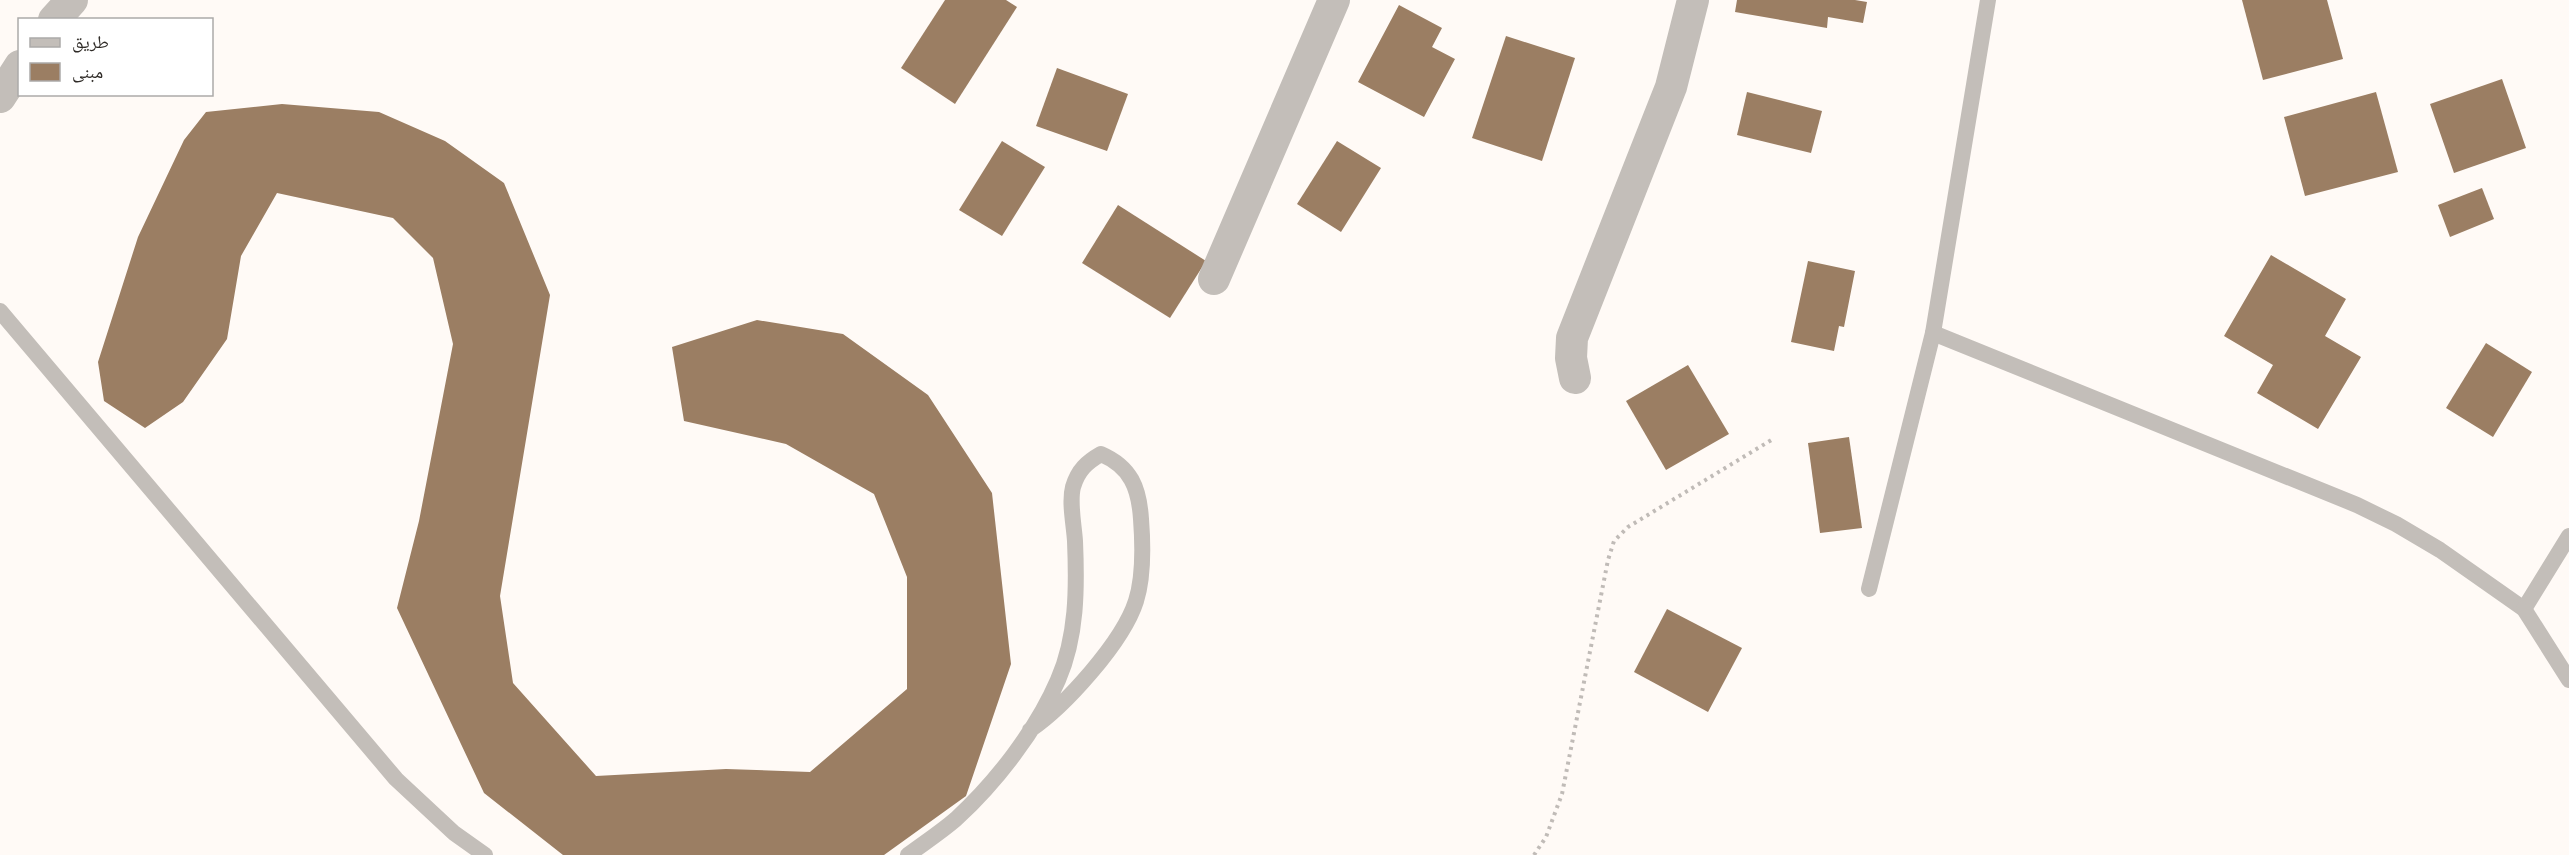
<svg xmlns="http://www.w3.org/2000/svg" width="2569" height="855" font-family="'Work Sans','Noto Naskh Arabic',sans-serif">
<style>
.building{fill:#9b7e63}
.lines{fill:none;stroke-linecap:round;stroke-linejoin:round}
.path{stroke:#c0bbb7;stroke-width:4;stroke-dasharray:3 4.5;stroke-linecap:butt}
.lane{stroke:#c3beb9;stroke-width:16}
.street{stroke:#c3beb9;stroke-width:32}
</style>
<rect width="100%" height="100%" fill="#fffaf6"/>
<g class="building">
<polygon points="945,0 1006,0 1017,7 955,104 901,68"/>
<polygon points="1737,0 1855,0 1867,2 1863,23 1828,17 1827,28 1735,12"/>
<polygon points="2242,0 2327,0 2343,59 2263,80"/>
<polygon points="1399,5 1442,28 1432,47 1455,59 1424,117 1358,82"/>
<polygon points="1506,36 1575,58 1542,161 1472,138"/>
<polygon points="1057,68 1128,94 1107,151 1036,126"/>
<polygon points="2502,79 2526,148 2454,173 2430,104"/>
<polygon points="1747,92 1822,111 1811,153 1737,135"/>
<polygon points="2376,92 2398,172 2305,196 2284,117"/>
<polygon points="282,104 379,112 445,141 504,183 550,295 500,596 513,683 596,776 726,769 810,772 907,689 907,577 874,494 786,444 684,421 672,347 757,320 843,334 928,395 992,493 1011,664 966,796 884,855 563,855 484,793 397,608 419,521 453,344 433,258 393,218 277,193 241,256 227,339 183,402 145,428 104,401 98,362 138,237 184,140 206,112"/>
<polygon points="1002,141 1045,167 1002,236 959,210"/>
<polygon points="1337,141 1381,168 1341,232 1297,204"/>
<polygon points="2482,188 2494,219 2450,237 2438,205"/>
<polygon points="1118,205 1206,261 1170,318 1082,263"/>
<polygon points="2271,255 2346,299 2325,336 2361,357 2318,429 2257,393 2273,365 2224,336"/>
<polygon points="1808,261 1855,271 1844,327 1839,326 1834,351 1791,342"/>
<polygon points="2486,343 2532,372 2493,437 2446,408"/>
<polygon points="1688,365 1729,434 1666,470 1626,401"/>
<polygon points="1849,437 1862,528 1820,533 1808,443"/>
<polygon points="1667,609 1742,648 1708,712 1634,672"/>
</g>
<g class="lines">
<polyline class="path" points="1534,855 1546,837 1562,794 1608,560 1614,541 1628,527 1773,439"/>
<g class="lane">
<polyline points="0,311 396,779 454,833 485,855"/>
<polyline points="1933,333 2357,505 2396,524 2440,550 2524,609 2569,680"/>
<polyline points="1869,589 1933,333 1988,0"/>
<polyline points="2524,609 2569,536"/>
<path d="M 908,855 C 924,843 941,832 956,819 C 996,782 1036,731 1058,680 C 1077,637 1077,588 1075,541 C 1074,525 1069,502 1073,487 C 1078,470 1087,462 1101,454 C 1131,467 1139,488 1141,519 C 1143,545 1144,576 1136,601 C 1123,642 1065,706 1030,730"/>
</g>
<g class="street">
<polyline points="54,20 72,0"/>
<polyline points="0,97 20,66"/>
<polyline points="1214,279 1334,0"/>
<polyline points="1575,378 1571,358 1572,338 1671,87 1693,0"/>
</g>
</g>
<rect x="18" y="18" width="195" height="78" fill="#ffffff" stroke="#acaaa9" stroke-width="1.5"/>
<rect x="30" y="38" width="30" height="9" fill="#c3beb9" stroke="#acaaa9" stroke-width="1.5"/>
<text x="72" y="48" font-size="18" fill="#2f2b27">طريق</text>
<rect x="30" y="63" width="30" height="18" fill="#9b7e63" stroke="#acaaa9" stroke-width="1.5"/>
<text x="72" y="78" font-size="18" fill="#2f2b27">مبنى</text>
</svg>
